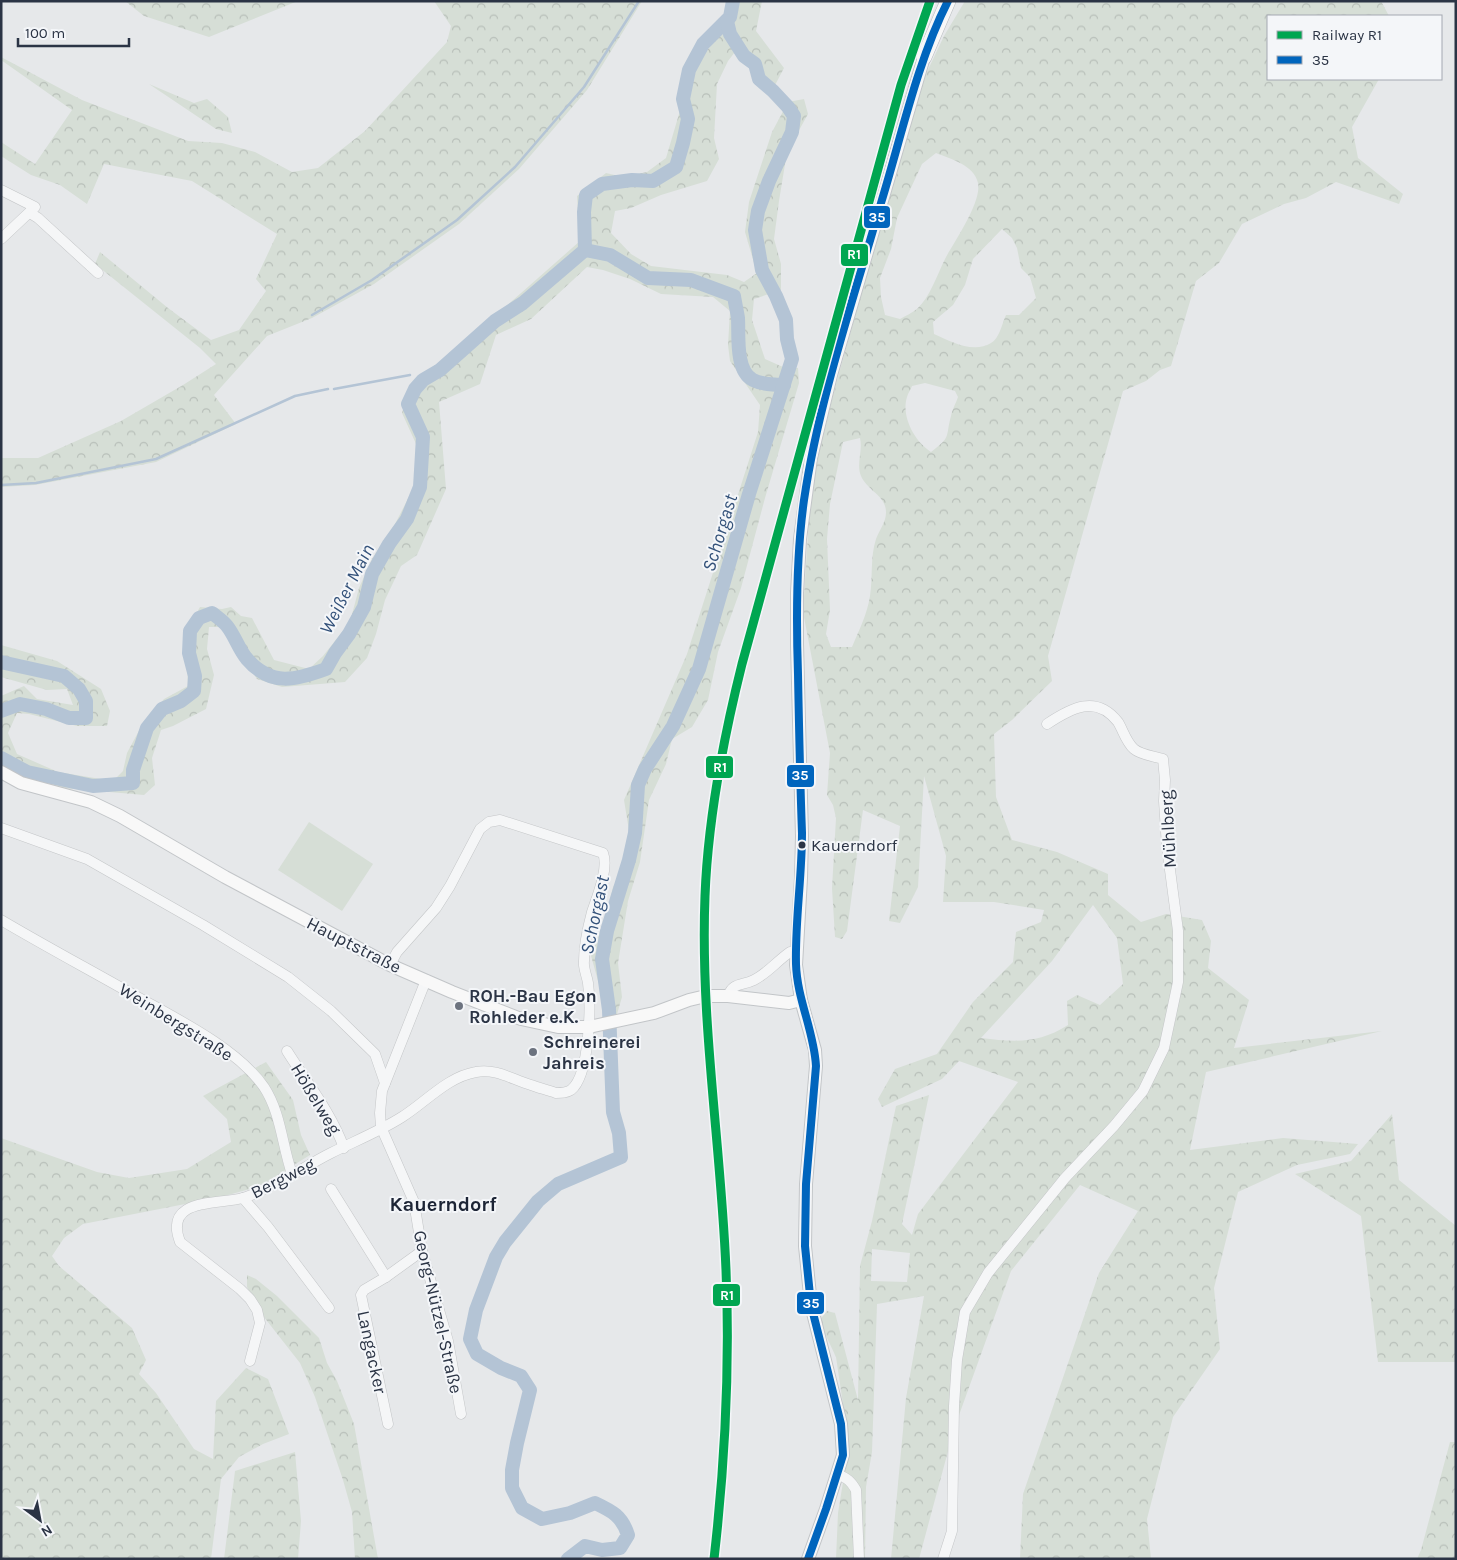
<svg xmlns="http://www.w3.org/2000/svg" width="1457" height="1560" font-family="Karla,sans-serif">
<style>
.forest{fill:url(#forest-crowns);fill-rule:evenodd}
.garden{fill:#d6ded6}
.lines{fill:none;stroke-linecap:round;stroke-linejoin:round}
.stream{stroke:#b4c4d5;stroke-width:2.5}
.river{stroke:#b4c4d5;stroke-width:14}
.minor-casing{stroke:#c4c6c8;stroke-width:11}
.major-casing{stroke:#c2c5c8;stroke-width:14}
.highway-casing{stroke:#b8bbbf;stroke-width:16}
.minor{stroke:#f5f6f7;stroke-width:10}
.major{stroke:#f8f8f8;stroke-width:12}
.highway{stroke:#f8f8f8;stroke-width:15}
.bus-1-casing{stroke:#f4f6f9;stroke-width:11}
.bus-1{stroke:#0065bd;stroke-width:8}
.rail-1-casing{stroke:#f4f6f9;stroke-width:12}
.rail-1{stroke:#00a651;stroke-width:9}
.bus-dot{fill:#2b3445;stroke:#f4f6f9;stroke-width:2}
.poi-dot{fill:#6c737f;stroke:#f4f6f9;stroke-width:2}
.labels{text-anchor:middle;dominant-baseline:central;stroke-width:4;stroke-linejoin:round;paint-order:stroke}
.bus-label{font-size:17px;fill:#2b3445;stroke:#f4f6f9;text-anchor:start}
.street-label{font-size:18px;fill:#2b3445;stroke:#f4f6f9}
.poi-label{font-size:18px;font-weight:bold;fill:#2b3445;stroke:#f4f6f9;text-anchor:start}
.water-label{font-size:19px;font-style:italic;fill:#34527a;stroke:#f4f6f9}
.quarter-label{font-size:20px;font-weight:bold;fill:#1d2536;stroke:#f4f6f9}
.line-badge{stroke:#f4f6f9;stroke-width:2}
.badge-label{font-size:14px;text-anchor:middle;font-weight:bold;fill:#fff}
</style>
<defs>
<pattern id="forest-crowns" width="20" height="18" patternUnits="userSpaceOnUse" patternTransform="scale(1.25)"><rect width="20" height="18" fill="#d6ded6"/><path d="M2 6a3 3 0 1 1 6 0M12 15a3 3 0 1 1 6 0" fill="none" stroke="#b8bfb9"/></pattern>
</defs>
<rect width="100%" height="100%" fill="#e6e8ea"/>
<g class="forest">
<polygon points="125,1 298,1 209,37 144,16"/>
<polygon points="434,1 642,1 587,90 519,169 459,224 374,284 312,318 267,336 214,395 236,424 156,462 35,485 1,487 1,458 38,458 121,421 183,385 216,364 200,348 95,264 100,252 168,308 211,340 239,330 266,291 256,279 277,234 192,181 104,164 87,204 60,185 31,175 1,156 1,142 35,164 72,110 1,60 1,57 82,100 188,141 222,143 255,152 292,172 318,168 365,131 447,42 451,26"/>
<polygon points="738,1 762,1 756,31 784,68 773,89 758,65 742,43 728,61 717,84 714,138 719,159 707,181 661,195 631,208 615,211 611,233 631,254 651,266 727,275 744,282 757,273 745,232 749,202 772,132 788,102 804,99 808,114 787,152 779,201 774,239 781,264 781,290 754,299 752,320 765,359 783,367 798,368 799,383 765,498 741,588 718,652 708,700 692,727 672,739 666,764 649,800 640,862 628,901 618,963 622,997 615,1021 604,1023 606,1010 590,952 605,922 613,887 621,874 630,837 624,800 687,654 758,432 760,405 730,361 728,345 730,311 713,297 661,294 630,279 603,270 587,267 531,319 496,335 480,384 439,402 446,489 417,555 401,566 385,600 376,634 367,658 345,682 282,687 257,679 222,627 209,627 207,649 214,675 206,709 173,726 161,730 152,758 155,785 144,795 40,786 1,769 1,696 24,686 37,699 73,705 67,689 47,690 1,677 1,645 57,661 101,689 110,711 107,726 77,726 29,714 17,713 8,733 17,754 58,772 113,781 123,771 127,753 142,725 164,699 188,686 186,632 200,607 222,609 231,607 241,616 252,618 274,660 309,669 323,656 350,622 359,588 372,559 395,524 414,487 417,446 402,413 411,384 469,339 580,241 577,196 606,173 623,177 647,172 666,158 687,87 695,65 734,17"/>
<path d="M 965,1 L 1381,1 L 1389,16 L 1268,16 L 1268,79 L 1379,79 L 1352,127 L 1358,158 L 1403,194 L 1399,204 L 1336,182 L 1306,198 L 1284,204 L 1242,224 L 1219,263 L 1196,281 L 1171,366 L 1160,370 L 1146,381 L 1123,391 L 1048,656 L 1052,681 L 1012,720 L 994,734 L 996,797 L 1012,840 L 1057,852 L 1108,874 L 1108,895 L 1141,922 L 1166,914 L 1202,920 L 1211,941 L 1208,968 L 1249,1000 L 1234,1048 L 1382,1031 L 1206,1072 L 1190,1150 L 1283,1138 L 1358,1144 L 1350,1154 L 1297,1165 L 1238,1192 L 1214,1288 L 1220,1349 L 1173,1417 L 1147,1519 L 1151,1559 L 1020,1559 L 1023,1494 L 1099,1273 L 1138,1211 L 1080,1185 L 1011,1271 L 954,1429 L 919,1559 L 891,1559 L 906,1398 L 924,1296 L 877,1304 L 872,1452 L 866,1487 L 865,1559 L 836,1559 L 838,1513 L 849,1445 L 836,1357 L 819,1321 L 827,1311 L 835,1313 L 858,1400 L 860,1266 L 872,1221 L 896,1106 L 929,1095 L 902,1224 L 912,1235 L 918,1214 L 1018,1082 L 959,1061 L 942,1079 L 882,1107 L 878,1099 L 895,1069 L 937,1054 L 973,1002 L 1013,962 L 1016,932 L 1041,922 L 1044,910 L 994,902 L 943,902 L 946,856 L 924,776 L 918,887 L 900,923 L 889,921 L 900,826 L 863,810 L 847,931 L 842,939 L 835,937 L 832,888 L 836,818 L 833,805 L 827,795 L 830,753 L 803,612 L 811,486 L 833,395 L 882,220 L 925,76 L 944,36 ZM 936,153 C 951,159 974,165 978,183 C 982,202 954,242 945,259 C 937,275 930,297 917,309 C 912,313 905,316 900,319 L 885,315 L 881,297 L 880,278 L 891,249 L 897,218 L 922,164 ZM 1002,229 L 1012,238 L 1017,248 L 1021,268 L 1030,277 L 1036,298 L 1019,315 L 1006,315 C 1002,324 999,339 991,343 C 973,354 950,341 934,334 L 933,322 L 953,305 L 965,285 L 973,259 ZM 925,383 L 955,391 L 958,397 C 956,403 952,410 951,416 C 945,438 952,436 931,452 C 914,441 901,416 907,397 C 908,393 911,389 912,386 ZM 860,438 C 863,451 856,464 861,476 C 866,488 882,495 885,506 C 889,519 880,528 876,539 C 870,557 873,578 870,596 C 867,615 859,630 852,647 L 831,647 L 826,634 L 830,610 L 827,539 L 830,504 L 843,442 ZM 1093,905 L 1117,938 L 1123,984 L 1100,1005 L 1077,995 L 1067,1001 L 1068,1025 C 1038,1044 1015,1042 981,1038 L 1052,961 ZM 872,1249 L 910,1253 L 907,1282 L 871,1281 Z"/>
<polygon points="149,84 194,103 207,99 228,117 232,133 216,129"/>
<polygon points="266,1062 293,1100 301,1135 310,1155 260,1186 221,1197 83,1224 64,1238 52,1256 59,1266 132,1328 146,1360 139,1374 156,1393 194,1449 213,1459 216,1401 246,1368 268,1379 289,1434 263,1444 239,1457 221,1479 211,1559 1,1559 1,1138 97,1172 129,1178 187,1169 231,1142 227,1119 203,1096"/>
<polygon points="1392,1114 1399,1180 1456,1226 1455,1362 1378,1362 1361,1216 1295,1174 1351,1161"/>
<polygon points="247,1275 256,1279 277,1296 319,1338 327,1363 337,1381 354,1424 378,1559 355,1559 352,1512 343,1480 315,1397 300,1363 260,1312 247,1287"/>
<polygon points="1450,1442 1456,1442 1456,1559 1417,1559 1421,1550"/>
<polygon points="295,1452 301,1521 298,1559 224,1559 235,1471"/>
</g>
<polygon class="garden" points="309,822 373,864 342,911 278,870"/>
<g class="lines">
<g class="stream">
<polyline points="312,315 372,280 457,220 515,167 584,87 639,1"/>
<polyline points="334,389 410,375"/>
<polyline points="1,485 36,483 156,459 295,396 328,389"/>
</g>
<g class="river">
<path d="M 585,250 L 610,255 L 648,278 L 691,280 L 734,296 C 735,303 737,311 738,318 C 739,335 735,371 753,380 C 761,384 775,385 784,385"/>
<polyline points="1,662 64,676 79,689 86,701 86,718 69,718 46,709 20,704 1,711"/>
<path d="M 1,758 L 27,772 L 93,786 L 133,783 L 133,770 L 147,728 L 162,709 L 181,701 L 194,691 L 195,676 L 189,653 L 190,631 L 199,618 L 212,613 C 217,617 223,621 227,626 C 235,636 239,650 247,659 C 271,687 296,680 326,669 L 335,653 L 349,634 L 364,607 L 372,574 L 389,544 L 407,519 L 420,487 L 423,437 L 408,404 L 415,389 L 423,380 L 440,370 L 495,321 L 523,303 L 585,250 L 584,212 L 586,195 L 602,184 L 632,180 L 653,181 L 676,167 L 683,143 L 688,119 L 683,99 L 689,70 L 703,44 L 730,17 L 733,1"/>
<path d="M 568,1559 L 585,1546 L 602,1550 L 620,1548 L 628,1535 C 622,1516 612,1511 595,1503 L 570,1513 L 542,1519 L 522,1508 L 512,1488 L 512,1470 L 517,1443 L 530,1390 L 521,1376 L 501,1368 L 477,1354 L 470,1339 L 476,1310 L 496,1257 L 505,1242 L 538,1201 L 558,1184 L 621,1157 L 619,1133 L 613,1112 L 609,1010 L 602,959 L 607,931 L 629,860 L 635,833 L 638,785 L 645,769 L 673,726 L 699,669 L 749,494 L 792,359 L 787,339 L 786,320 L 776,296 L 762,270 L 755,230 L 758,211 L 769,181 L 792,132 L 794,116 L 788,107 L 773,91 L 759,79 L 755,64 L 744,56 L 730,34 L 727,21"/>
</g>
<g class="minor-casing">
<g id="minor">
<polyline points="1,190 35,207 1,239"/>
<polyline points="30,213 38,218 98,273"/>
<polyline points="1,828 87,859 203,925 288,977 331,1011 375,1054 385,1083"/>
<path d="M 1,920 C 45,946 90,970 134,995 C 175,1018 237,1048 264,1087 C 281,1113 282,1145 292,1174"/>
<polyline points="426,980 382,1091 380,1113 381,1127 414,1202 422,1251 448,1341 461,1414"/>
<path d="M 728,996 C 733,982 742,986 754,980 C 768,973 777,961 790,952 L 796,952"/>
<path d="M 287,1051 C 307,1083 331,1112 344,1148"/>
<polyline points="331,1189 386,1277"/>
<polyline points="243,1198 268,1227 329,1308"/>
<path d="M 250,1361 L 260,1323 L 257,1310 L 250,1299 L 240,1289 L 180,1242 C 163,1197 218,1205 243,1198 C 253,1195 262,1190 271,1186 C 292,1176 311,1163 331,1153 C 355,1141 380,1131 402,1117 C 426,1102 447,1077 476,1072 C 496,1068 513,1080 531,1085 C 539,1088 548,1090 556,1093 C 562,1093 566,1093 571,1090 C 590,1075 591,1005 588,983 C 587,976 583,968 584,961 C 584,945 588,927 592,912 C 597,897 609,868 603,853 L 500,820 L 489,822 L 480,829 L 450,886 L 436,908 L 397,952 L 390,965"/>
<polyline points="388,1424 361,1295 364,1290 386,1277 422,1251"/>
<path d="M 837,1474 C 847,1478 851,1481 856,1490 L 859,1559"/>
<path d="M 943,1559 L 952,1531 L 954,1406 L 957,1360 L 965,1312 L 988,1273 L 1065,1178 L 1114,1126 L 1143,1091 L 1164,1048 L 1178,982 L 1178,931 L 1167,847 L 1164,801 L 1165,780 L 1163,759 C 1154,756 1141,755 1134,749 C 1126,742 1123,730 1118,722 C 1096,694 1071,708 1047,724"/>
</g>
</g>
<g class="major-casing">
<g id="major">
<polyline points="1,772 21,783 91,802 120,816 225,877 390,965 452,992 521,1019 558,1027 589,1027 654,1013 689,1000 706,996 728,996 789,1003 801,1000"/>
<polyline points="808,1559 826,1509 843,1455 841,1424 811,1305 805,1246 806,1184 816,1066 815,1050 801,1000 796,965 801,878 802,836 797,644 797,593 800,539 811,458 831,375 924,57"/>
</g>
</g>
<g class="highway-casing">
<polyline id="highway" points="924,57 948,1"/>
</g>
<use href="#minor" class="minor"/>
<use href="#major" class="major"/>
<use href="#highway" class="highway"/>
<g class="bus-1-casing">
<path id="bus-1" d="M 808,1559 L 826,1509 L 843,1455 L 841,1424 L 811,1305 L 805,1246 L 806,1184 L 816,1066 C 814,1031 797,999 796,964 C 795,921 802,877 802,833 C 800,780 799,727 798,674 C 796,616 796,557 804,500 C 819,399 853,301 881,203 C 901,138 917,62 948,1"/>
</g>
<use href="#bus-1" class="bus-1"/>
<g class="rail-1-casing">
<path id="rail-1" d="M 714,1559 C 725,1463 730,1366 726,1270 C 721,1145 700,1021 705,896 C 708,817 723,740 742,664 L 901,85 L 930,1"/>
</g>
<use href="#rail-1" class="rail-1"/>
</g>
<circle class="bus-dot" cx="802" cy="845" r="4.5"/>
<g class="poi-dot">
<circle cx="459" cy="1006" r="5"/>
<circle cx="533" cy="1052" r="5"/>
</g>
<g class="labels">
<g class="bus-label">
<text x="811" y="845">Kauerndorf</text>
</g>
<g class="street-label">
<text transform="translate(1168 829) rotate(-93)">Mühlberg</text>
<text transform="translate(354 945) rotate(27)">Hauptstraße</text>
<text transform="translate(176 1022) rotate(32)">Weinbergstraße</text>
<text transform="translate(316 1099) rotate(59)">Hößelweg</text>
<text transform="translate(283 1178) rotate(-27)">Bergweg</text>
<text transform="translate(438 1312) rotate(77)">Georg-Nützel-Straße</text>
<text transform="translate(372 1352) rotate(78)">Langacker</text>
</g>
<g class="poi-label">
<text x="469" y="996">ROH.-Bau Egon<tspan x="469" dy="21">Rohleder e.K.</tspan></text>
<text x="543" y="1042">Schreinerei<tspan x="543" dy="21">Jahreis</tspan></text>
</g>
<g class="water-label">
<text transform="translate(720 533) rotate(-73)">Schorgast</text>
<text transform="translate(347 589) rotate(-63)">Weißer Main</text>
<text transform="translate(595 915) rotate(-78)">Schorgast</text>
</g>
<g class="quarter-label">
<text x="443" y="1204">Kauerndorf</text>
</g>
</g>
<g class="line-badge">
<rect x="863" y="205" width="28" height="24" rx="5" fill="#0065bd"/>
<rect x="840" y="243" width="29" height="24" rx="5" fill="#00a651"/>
<rect x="705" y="755" width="29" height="24" rx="5" fill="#00a651"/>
<rect x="786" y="764" width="29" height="24" rx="5" fill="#0065bd"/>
<rect x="712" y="1283" width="29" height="24" rx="5" fill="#00a651"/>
<rect x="796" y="1291" width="29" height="24" rx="5" fill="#0065bd"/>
</g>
<g class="badge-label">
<text x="877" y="222">35</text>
<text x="854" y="259">R1</text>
<text x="720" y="772">R1</text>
<text x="800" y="780">35</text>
<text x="727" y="1300">R1</text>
<text x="811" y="1308">35</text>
</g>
<rect width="1457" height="1560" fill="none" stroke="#2b3445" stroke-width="5"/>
<rect x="1267" y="15" width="175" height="65" fill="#f4f6f9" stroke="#a4a8b1"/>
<rect x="1277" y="31" width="25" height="8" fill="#00a651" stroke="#a4a8b1"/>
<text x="1312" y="40" font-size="15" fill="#2b3445">Railway R1</text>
<rect x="1277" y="56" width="25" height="8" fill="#0065bd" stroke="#a4a8b1"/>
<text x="1312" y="65" font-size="15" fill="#2b3445">35</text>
<g transform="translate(40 1520) rotate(148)" stroke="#f4f6f9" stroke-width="4" paint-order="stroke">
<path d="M0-4L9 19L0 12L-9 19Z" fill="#2b3445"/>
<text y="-8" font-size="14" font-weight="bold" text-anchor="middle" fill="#2b3445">N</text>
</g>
<path d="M18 38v8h111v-8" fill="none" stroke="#2b3445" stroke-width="2.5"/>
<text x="25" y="38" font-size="15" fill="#2b3445" stroke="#f4f6f9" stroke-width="4" paint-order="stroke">100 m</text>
</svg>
